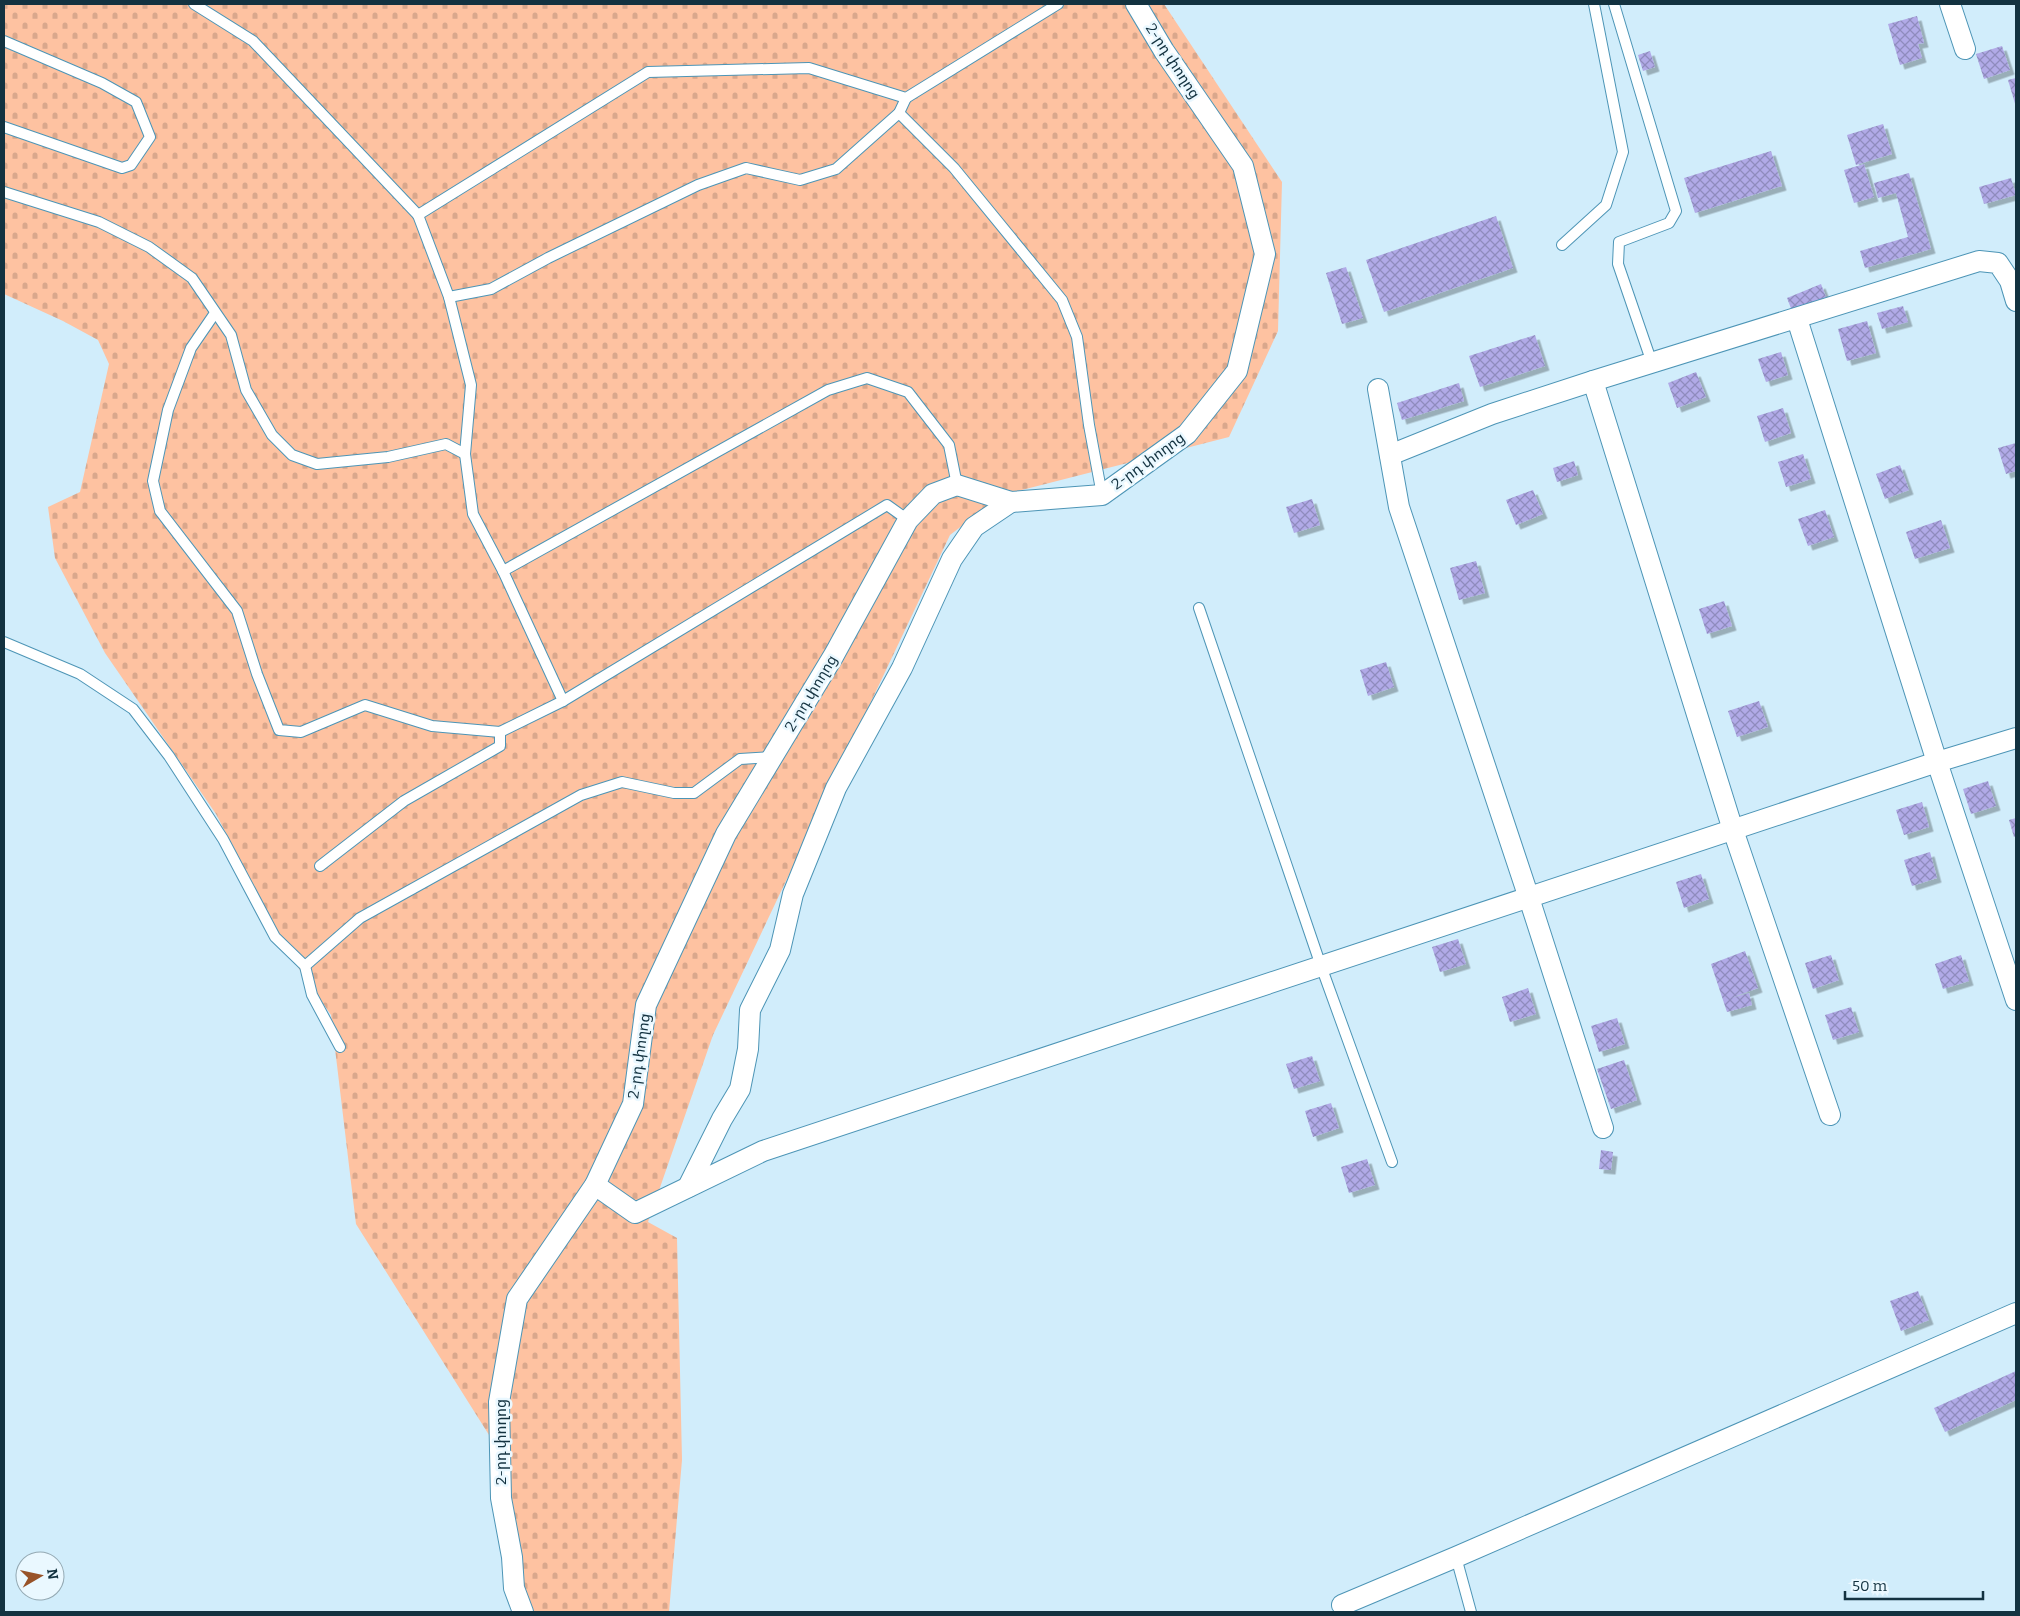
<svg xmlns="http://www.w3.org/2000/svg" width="2020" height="1616" font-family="Bitter,'Noto Sans Armenian',serif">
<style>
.cemetery{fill:url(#cemetery-stones)}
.building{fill:url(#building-cross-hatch);filter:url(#shadow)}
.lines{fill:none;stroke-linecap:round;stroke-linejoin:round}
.lane-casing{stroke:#4d95b6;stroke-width:12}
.street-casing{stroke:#4d95b6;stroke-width:22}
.lane{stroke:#fff;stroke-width:10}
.street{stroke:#fff;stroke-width:20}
.labels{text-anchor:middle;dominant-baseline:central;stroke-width:5;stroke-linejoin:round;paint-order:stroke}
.street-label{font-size:15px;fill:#133240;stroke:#eaf8ff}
</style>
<defs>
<pattern id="cemetery-stones" width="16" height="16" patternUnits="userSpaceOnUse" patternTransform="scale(1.25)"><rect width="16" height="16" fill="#fec2a1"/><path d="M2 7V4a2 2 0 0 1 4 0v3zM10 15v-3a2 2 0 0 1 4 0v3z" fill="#d9a78c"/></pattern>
<pattern id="building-cross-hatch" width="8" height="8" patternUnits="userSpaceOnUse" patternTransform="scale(1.25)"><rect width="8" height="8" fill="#b1aae7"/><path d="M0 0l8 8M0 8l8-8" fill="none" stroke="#8f8bbd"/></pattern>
<filter id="shadow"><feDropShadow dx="4.5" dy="4.5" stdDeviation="0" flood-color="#0004"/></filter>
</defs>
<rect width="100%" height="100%" fill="#d1edfb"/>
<polygon class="cemetery" points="4,4 1164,4 1282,182 1278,331 1229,437 1002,495 950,535 713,1035 648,1222 677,1238 682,1460 669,1612 527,1612 501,1454 356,1224 331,1015 290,956 216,814 105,653 55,558 48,507 80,492 109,364 98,340 63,321 4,294"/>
<g class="building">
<polygon points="1917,16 1924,43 1918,44 1922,58 1900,65 1888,24"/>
<polygon points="2002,46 2010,70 1984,79 1976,54"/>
<polygon points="1650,51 1655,67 1643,71 1638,55"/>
<polygon points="2016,78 2016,107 2008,80"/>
<polygon points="1883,124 1892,154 1856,165 1847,135"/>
<polygon points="1771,151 1782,186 1695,213 1684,178"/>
<polygon points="1864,164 1874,197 1854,203 1844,170"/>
<polygon points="1909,173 1931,249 1865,268 1860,251 1908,237 1896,193 1878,198 1874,183"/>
<polygon points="2011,178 2016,195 1984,204 1979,187"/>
<polygon points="1496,216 1513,268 1384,312 1366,260"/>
<polygon points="1346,267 1363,318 1342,324 1326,273"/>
<polygon points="1821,284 1826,297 1792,311 1787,298"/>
<polygon points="1903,306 1908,322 1882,329 1877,313"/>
<polygon points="1867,321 1876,353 1847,361 1838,329"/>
<polygon points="1535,335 1545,366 1480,387 1469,356"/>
<polygon points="1781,352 1788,375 1766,382 1758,359"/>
<polygon points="1696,372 1706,397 1677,408 1668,383"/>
<polygon points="1459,383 1464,401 1402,420 1397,403"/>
<polygon points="1783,408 1791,433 1765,442 1757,416"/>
<polygon points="2016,443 2016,471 2006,474 1998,448"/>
<polygon points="1803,454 1811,479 1786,487 1778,462"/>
<polygon points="1574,461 1578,475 1557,482 1553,468"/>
<polygon points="1900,465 1909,490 1885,499 1876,474"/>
<polygon points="1533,490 1543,514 1516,525 1506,500"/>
<polygon points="1312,499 1320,525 1294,533 1286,507"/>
<polygon points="1825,510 1834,537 1808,546 1798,519"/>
<polygon points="1941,520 1950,548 1915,559 1906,532"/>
<polygon points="1476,561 1485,593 1459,600 1450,568"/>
<polygon points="1724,601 1732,626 1707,634 1699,609"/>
<polygon points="1386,662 1394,687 1368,696 1360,670"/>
<polygon points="1759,701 1768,727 1737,737 1728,711"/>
<polygon points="1988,781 1996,806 1971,814 1963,789"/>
<polygon points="1922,802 1929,827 1904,835 1896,810"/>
<polygon points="2016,818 2016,836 2014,837 2009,820"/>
<polygon points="1930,852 1937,878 1912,886 1904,860"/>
<polygon points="1701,874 1709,899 1684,908 1676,882"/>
<polygon points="1458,939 1466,964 1440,972 1432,947"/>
<polygon points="1745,951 1758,988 1731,998 1749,993 1752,1005 1727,1012 1711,964"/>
<polygon points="1831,955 1839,980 1813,989 1805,963"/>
<polygon points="1961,955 1969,981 1943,989 1935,964"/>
<polygon points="1528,988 1536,1014 1510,1022 1502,997"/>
<polygon points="1851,1007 1859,1032 1833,1040 1825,1015"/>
<polygon points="1617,1018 1625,1044 1599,1052 1591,1026"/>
<polygon points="1312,1056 1320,1081 1294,1089 1286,1064"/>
<polygon points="1624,1060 1637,1100 1611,1109 1597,1069"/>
<polygon points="1331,1103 1339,1128 1313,1137 1305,1111"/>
<polygon points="1601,1150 1613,1152 1611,1170 1599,1169"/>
<polygon points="1367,1159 1375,1185 1349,1193 1341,1167"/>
<polygon points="1918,1291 1929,1320 1901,1331 1890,1301"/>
<polygon points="2016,1371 2016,1400 1945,1432 1934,1408"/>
</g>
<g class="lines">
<g class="lane-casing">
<g id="lane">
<polyline points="194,4 253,41 418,215 449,297 471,385 465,454 473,514 503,571 563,701 887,505 908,520"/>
<polyline points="1614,4 1676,211 1669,223 1619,242 1618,264 1652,363"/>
<polyline points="4,41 102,83 136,102 150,137 131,165 122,168 4,127"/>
<polyline points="899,113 954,168 1062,300 1077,337 1089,425 1102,495"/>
<polyline points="4,192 99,222 149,247 192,278 231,335 246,390 272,435 292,455 317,464 388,457 446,444 465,454"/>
<polyline points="418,215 648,72 809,68 906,98 1058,4"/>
<polyline points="1562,245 1606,205 1623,152 1594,4"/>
<polyline points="449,297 491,289 548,258 698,185 746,168 800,180 836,169 899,113 906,98"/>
<polyline points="215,313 191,348 168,410 153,481 160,511 237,611 257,674 279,730 301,732 365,705 432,726 500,732 563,701"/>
<polyline points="503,571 828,390 867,378 908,392 949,445 957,485"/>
<polyline points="1199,608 1321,966 1392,1162"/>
<polyline points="4,642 80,674 133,709 169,756 223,839 275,937 305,966 312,995 340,1047"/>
<polyline points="320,866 404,801 500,746 500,732"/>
<polyline points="305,966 360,918 581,795 622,782 674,793 694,793 740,759 772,757"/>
<polyline points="1456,1557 1471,1612"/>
</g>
</g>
<g class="street-casing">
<g id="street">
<polyline points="1950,4 1965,49"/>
<polyline points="1797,319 1937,762 2016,1000"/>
<polyline points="1593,381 1733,830 1830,1115"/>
<polyline points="1378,389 1399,507 1529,898 1603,1128"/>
<polyline points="1390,455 1492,414 1593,381 1979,261 1998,263 2010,281 2016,301"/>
<polyline points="595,1185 635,1213 763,1151 1937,762 2016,738"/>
<polyline points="688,1187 722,1119 740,1089 748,1049 750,1010 780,950 793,894 836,788 902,668 952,559 974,527 1011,502"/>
<polyline points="1342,1605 1456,1557 2016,1313"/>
<polyline points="523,1612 514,1588 512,1557 501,1498 499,1402 517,1299 595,1185 633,1104 646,1005 726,834 834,655 908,520 933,494 957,485 1011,502 1102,495 1187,434 1237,371 1265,254 1243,166 1164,51 1136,4"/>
</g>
</g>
<use href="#lane" class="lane"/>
<use href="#street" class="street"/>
</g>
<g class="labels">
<g class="street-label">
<text transform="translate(1173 61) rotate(57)">2-րդ փողոց</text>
<text transform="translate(1148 461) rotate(-36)">2-րդ փողոց</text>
<text transform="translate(811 693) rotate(-59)">2-րդ փողոց</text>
<text transform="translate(639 1056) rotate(-82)">2-րդ փողոց</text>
<text transform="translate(501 1442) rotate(-90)">2-րդ փողոց</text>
</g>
</g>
<rect width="2020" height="1616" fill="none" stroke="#133240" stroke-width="10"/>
<g transform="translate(40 1576) rotate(81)"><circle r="24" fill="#eaf8ff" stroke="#94a9b3"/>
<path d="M0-4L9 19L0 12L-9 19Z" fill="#985329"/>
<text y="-8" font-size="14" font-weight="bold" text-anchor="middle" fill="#133240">N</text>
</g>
<path d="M1845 1591v8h138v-8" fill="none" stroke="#133240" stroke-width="2.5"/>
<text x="1852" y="1591" font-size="15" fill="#133240" stroke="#eaf8ff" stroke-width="4" paint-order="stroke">50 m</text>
</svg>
